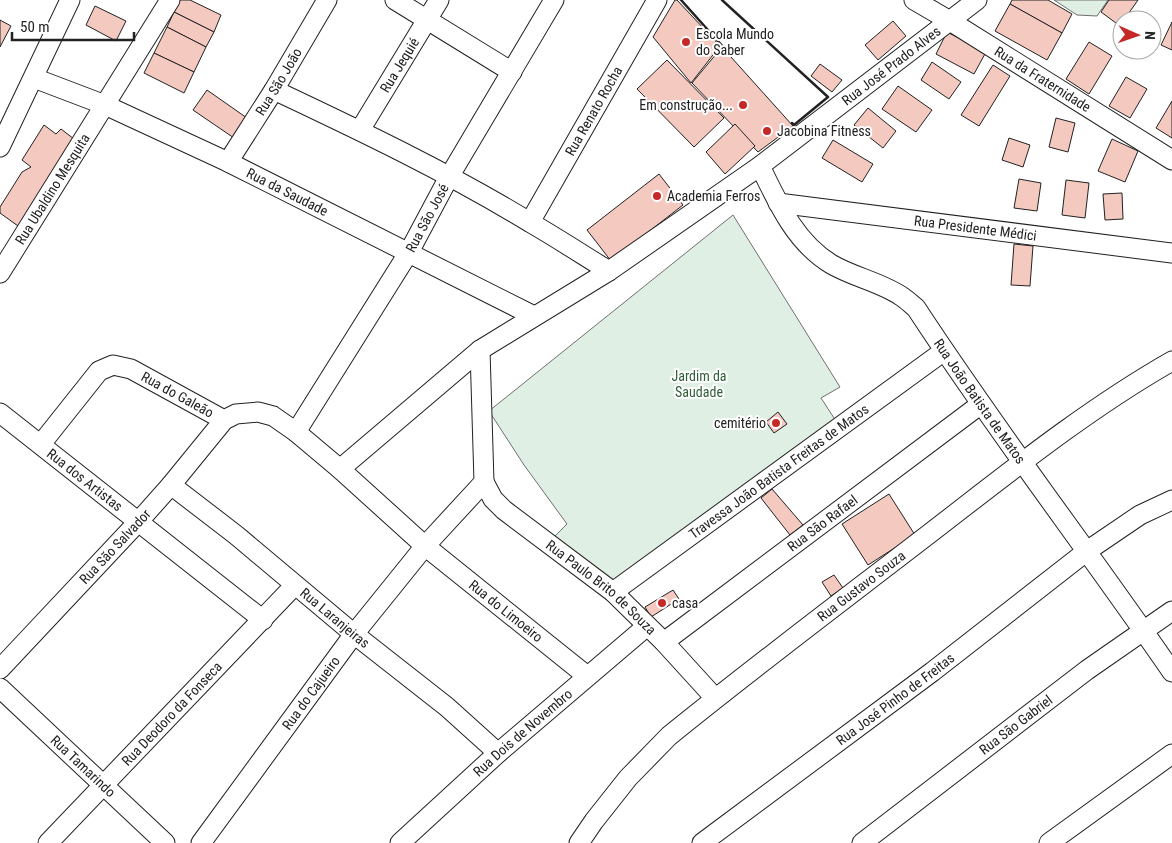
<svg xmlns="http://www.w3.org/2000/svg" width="1172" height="843" font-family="'Roboto Condensed',sans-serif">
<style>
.green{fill:#e0efe3;stroke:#6f6f6f}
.building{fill:#f3c9c0;stroke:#222}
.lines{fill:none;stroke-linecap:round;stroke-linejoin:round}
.minor-casing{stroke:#222;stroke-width:21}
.minor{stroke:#fff;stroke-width:19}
.wall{stroke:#222;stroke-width:2.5}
.poi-dot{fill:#c62828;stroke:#fff;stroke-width:2}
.labels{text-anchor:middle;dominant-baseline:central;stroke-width:4;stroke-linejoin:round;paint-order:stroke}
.poi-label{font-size:14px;fill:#222;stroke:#fff;text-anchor:start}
.street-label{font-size:14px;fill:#222;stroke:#fff}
.park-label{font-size:14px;fill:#2f5e38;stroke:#fff}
</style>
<rect width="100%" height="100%" fill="#fff"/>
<g class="green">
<polygon points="1054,0 1108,0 1097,16 1077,15"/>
<polygon points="733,215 840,387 821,398 836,421 615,582 553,538 567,524 524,465 489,411"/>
</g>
<g class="building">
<polygon points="180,0 190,0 221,15 214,32 174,12"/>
<polygon points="675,0 677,0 720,46 691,83 653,37"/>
<polygon points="1012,0 1048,0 1072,14 1062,33 1010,4"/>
<polygon points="1109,0 1138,0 1124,20 1122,20 1120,26 1101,12"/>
<polygon points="1010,4 1062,33 1047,60 995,31"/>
<polygon points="95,6 126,21 116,41 86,25"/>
<polygon points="174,12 214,32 206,47 167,27"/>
<polygon points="0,20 11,26 0,47"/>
<polygon points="893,21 906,36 878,60 865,45"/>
<polygon points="1172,22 1172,50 1161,45"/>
<polygon points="167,27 206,47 194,72 154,53"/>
<polygon points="947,32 986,52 974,74 936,54"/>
<polygon points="1089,42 1112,56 1089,94 1066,79"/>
<polygon points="722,47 793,126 758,152 692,83"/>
<polygon points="154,53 194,72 184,93 144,73"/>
<polygon points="667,60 724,118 694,147 637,89"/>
<polygon points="932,62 961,82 949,99 921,80"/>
<polygon points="820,64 842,80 832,92 811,76"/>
<polygon points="993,65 1010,76 979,126 961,115"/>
<polygon points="1126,77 1147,89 1130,118 1109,106"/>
<polygon points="898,86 932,110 916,132 882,109"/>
<polygon points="207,90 247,118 234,138 193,110"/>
<polygon points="1172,101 1172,138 1156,128"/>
<polygon points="868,108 896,131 883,148 854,125"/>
<polygon points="1056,118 1075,123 1068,152 1049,147"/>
<polygon points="735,124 755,146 725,174 706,152"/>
<polygon points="44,125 56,134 61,129 74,139 18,226 0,213 0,207 22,172 31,167 22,160"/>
<polygon points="1009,138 1030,145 1023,167 1002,160"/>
<polygon points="1112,139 1138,151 1125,182 1098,171"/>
<polygon points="833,140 873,164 862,182 822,158"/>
<polygon points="659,174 683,205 611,261 587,230"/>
<polygon points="1019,179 1041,183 1037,211 1014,208"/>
<polygon points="1066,180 1089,183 1085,218 1062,215"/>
<polygon points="1122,193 1123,219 1105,220 1103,194"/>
<polygon points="1014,244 1033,246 1030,286 1011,285"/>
<polygon points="778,412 787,424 774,433 766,422"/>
<polygon points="772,489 803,525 790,535 761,498"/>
<polygon points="889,494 915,535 868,565 842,524"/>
<polygon points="834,575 843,588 831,596 822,582"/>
<polygon points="673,590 679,599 651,617 645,607"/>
</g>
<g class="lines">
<g class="minor-casing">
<g id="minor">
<polyline points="395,0 512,72"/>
<path id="s1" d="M 914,0 L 950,21 L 1172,160"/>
<path id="s2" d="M 34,78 L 105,105 L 228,162 L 534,316"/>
<path d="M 274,90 C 361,131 449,173 531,223 C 557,238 583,255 609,271"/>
<path id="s3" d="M 360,130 L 439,0"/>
<polyline points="0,147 70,0"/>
<path id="s4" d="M 228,162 L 274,90 L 327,0"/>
<path id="s5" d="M 760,166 C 778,203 795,242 831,264 C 853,277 880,282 901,296 C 906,299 911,304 916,308 C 997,432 1088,550 1172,672"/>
<path id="s6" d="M 778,203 L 1172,253"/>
<path id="s7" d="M 530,222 L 657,0"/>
<path id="s8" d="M 0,273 L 170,0"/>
<path id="s9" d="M 0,413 L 263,620"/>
<path id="s10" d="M 296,432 L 409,252 L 449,177 L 554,0"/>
<path id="s11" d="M 41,444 L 99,371 L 113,365 L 131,369 L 224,420"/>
<path id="s12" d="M 340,469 L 480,350 L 609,271 L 760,166 L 977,0"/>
<path id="s13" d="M 484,482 L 493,499 L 504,510 L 613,592 L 664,642 L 715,698"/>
<path id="s14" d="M 171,485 L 236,535 L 354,634 L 447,707 L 498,753"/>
<path id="s15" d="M 613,592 L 944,351"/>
<path id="s16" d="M 664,642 L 981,404"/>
<path id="s17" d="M 0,669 L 139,521 L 171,485 L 224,420 L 236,414 L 258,412 L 273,416 L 296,432 L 340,469 L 425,546 L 587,676"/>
<path id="s18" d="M 0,688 L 165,843"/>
<path id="s19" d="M 48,843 L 295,585"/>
<path id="s20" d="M 201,843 L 354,634 L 425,546 L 484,482 L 480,350"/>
<path id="s21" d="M 400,843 L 498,753 L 647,626"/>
<path id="s22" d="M 579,843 L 594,821 L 628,778 L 669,736 C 754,667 842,601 929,534 C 1007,474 1086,410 1172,361"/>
<path id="s23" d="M 702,843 L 932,672 L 1087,551 L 1140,515 L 1172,500"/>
<path id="s24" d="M 862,843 L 1087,670 L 1172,611"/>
<polyline points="1049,843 1172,754"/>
</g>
</g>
<use href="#minor" class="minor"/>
<g class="wall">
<polyline points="681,0 725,49"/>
<polyline points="722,0 828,97 794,125 792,123"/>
</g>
</g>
<g class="poi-dot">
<circle cx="686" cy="42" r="5"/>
<circle cx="743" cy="105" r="5"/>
<circle cx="767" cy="131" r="5"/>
<circle cx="657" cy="196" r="5"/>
<circle cx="776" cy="423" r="5"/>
<circle cx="662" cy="603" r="5"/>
</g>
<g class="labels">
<g class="poi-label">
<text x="696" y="34">Escola Mundo<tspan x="696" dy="16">do Saber</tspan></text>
<text x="733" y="105" text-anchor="end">Em construção...</text>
<text x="777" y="131">Jacobina Fitness</text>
<text x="667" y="196">Academia Ferros</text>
<text x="766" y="423" text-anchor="end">cemitério</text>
<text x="672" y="603">casa</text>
</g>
<g class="street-label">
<text stroke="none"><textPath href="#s3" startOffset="76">Rua Jequié</textPath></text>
<text stroke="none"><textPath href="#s12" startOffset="684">Rua José Prado Alves</textPath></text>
<text stroke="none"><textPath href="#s1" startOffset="151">Rua da Fraternidade</textPath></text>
<text stroke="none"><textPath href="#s4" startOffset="95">Rua São João</textPath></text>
<text stroke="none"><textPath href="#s7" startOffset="128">Rua Renato Rocha</textPath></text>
<text stroke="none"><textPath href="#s8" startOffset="99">Rua Ubaldino Mesquita</textPath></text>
<text stroke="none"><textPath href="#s2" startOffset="278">Rua da Saudade</textPath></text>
<text stroke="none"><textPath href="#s10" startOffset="251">Rua São José</textPath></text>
<text stroke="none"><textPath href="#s6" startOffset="199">Rua Presidente Médici</textPath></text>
<text stroke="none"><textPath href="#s11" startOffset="180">Rua do Galeão</textPath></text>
<text stroke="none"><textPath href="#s5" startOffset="332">Rua João Batista de Matos</textPath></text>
<text stroke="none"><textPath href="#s15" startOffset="205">Travessa João Batista Freitas de Matos</textPath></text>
<text stroke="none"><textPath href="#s9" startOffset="108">Rua dos Artistas</textPath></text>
<text stroke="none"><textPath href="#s16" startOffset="198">Rua São Rafael</textPath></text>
<text stroke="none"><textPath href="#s17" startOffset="168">Rua São Salvador</textPath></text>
<text stroke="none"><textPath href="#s22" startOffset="384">Rua Gustavo Souza</textPath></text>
<text stroke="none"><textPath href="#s13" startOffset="159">Rua Paulo Brito de Souza</textPath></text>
<text stroke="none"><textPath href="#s17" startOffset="690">Rua do Limoeiro</textPath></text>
<text stroke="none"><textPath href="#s14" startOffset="211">Rua Laranjeiras</textPath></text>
<text stroke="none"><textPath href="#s20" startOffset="186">Rua do Cajueiro</textPath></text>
<text stroke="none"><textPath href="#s23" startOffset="241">Rua José Pinho de Freitas</textPath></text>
<text stroke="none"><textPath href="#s19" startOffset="179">Rua Deodoro da Fonseca</textPath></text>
<text stroke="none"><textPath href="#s24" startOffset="194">Rua São Gabriel</textPath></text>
<text stroke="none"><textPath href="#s21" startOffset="165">Rua Dois de Novembro</textPath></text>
<text stroke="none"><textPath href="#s18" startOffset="114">Rua Tamarindo</textPath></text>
</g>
<g class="park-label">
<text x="699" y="376">Jardim da<tspan x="699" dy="16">Saudade</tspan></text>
</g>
</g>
<g transform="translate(1137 35) rotate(92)"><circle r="24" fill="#ffffff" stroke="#a7a7a7"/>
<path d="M0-4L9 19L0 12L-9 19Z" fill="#c62828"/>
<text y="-8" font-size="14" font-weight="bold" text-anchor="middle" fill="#222222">N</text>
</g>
<path d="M12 32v8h122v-8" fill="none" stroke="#222222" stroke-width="2.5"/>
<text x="20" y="32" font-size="15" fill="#222222" stroke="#ffffff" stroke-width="4" paint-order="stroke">50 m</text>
</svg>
